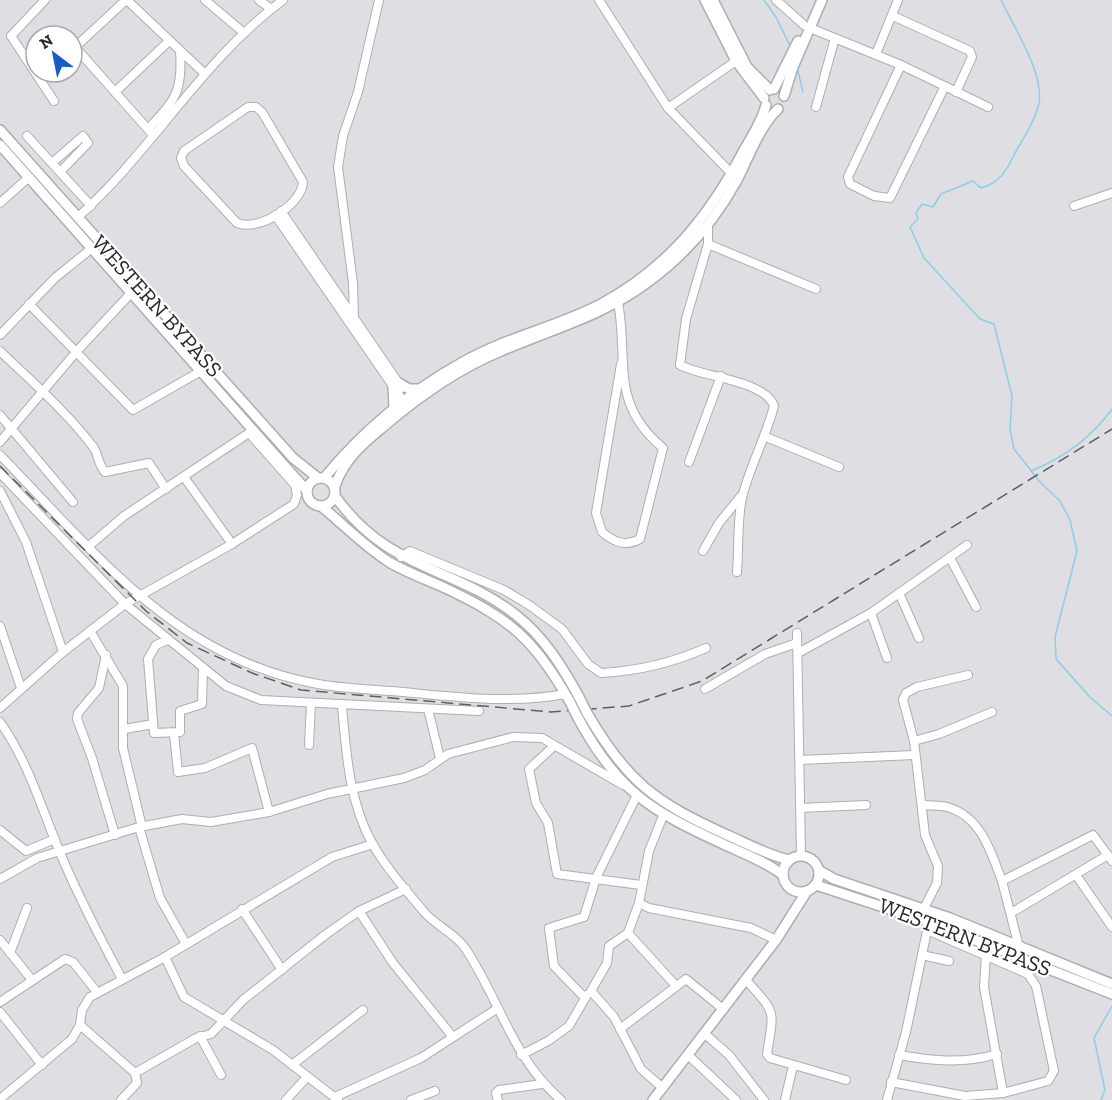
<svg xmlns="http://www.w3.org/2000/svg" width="1112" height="1100" font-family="'Zilla Slab',serif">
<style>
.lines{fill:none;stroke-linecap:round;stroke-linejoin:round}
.stream{stroke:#8ecde9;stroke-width:1.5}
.minor-casing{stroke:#aeaeb1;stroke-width:10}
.major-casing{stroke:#aeaeb1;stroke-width:12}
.minor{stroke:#fff;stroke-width:8}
.major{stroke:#fff;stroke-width:9}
.rail{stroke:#5e5e60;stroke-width:1.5;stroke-dasharray:12 6;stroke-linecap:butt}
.major-bridge-casing{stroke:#aeaeb1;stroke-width:12;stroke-linecap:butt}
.major-bridge{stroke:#fff;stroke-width:9}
.labels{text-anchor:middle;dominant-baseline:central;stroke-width:4.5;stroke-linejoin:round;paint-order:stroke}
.street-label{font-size:22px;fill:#29292a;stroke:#fff}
</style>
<rect width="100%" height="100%" fill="#dfdee2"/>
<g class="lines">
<g class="stream">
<polyline points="764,0 776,17 791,48"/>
<path d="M 1001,0 C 1014,27 1044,73 1039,103 C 1035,121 1024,137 1015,153 C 1006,171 1001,182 981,188 L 973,181 L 941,194 L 933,207 L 922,204 L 916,213 L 918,219 L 910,227 L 924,258 L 980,319 L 994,324 L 1012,396 L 1010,429 L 1014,449 L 1040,482 L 1060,501 L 1070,520 L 1077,551 L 1055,637 L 1056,659 L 1090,697 L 1112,716"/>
<polyline points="797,67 803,92"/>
<path d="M 1031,471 C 1063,458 1092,437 1112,409"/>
<polyline points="1101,1100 1105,1090 1094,1038 1112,1006"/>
</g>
<g class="minor-casing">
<g id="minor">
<polyline points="45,0 11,36 54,101"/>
<polyline points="127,0 205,74"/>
<polyline points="205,0 244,33"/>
<polyline points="259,0 271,9"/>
<polyline points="599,0 668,108 732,174"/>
<polyline points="776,0 804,25"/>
<polyline points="893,16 970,51 972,57 956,92"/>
<polyline points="810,28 901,65 988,107"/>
<polyline points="75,47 153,135"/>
<polyline points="73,49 126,0"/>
<polyline points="876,54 898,0"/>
<polyline points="901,65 848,177 850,184 874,196 890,198 945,86"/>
<polyline points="40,79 48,72"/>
<polyline points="115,92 169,41"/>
<path d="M 248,107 L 256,107 L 262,112 L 303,182 C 302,205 258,232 237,223 L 184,166 L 181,158 L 184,151 Z"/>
<polyline points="816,107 835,38"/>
<polyline points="668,108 736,61"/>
<path d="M 148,129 C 175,100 183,92 180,51"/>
<polyline points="27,136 91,206"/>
<polyline points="52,163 83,136 88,143 60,172"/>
<polyline points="0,203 29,177"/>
<polyline points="1074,206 1112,193"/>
<polyline points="281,211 402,388"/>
<polyline points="275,215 406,405"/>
<path d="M 78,217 C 152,151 202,60 283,0"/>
<path d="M 708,225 L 708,244 L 686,319 L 680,365 C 701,377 765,380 774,406 C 766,437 749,468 742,498 C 737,521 739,548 737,572"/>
<polyline points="708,244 816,289"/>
<path d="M 618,302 C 629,361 609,403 663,448 L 640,539 C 625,547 614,542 602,532 L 596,513 L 621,364"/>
<polyline points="29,304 133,410 201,371"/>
<polyline points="354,318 353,283 338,167 343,136 358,92 379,0"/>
<polyline points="0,335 55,278 92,248"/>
<path d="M 0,351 C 32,382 67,412 94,448 C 99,456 98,465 105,472 L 149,463 L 166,489"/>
<polyline points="0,415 73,502"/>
<polyline points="766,437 839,467"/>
<polyline points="0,442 77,351 132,292"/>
<path d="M 0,455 C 93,550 174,657 313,683 C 342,689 373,689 403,692 C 456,697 513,704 565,694"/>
<polyline points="689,462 721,376"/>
<polyline points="0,473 125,604 226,686 261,700 479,711"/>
<polyline points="184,477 232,544"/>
<polyline points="0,491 26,542 63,652"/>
<polyline points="89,546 124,516 252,431"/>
<polyline points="703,551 719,523 741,496"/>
<path d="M 401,557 L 410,551 L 504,590 L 529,605 L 562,629 L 588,664 L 601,673 C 639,671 672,663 706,648"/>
<polyline points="950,558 976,607"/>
<polyline points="899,593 919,638"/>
<polyline points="871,613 887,658"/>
<polyline points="0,626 21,688"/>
<polyline points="90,631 123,686 123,748 142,827"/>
<polyline points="797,633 801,855"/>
<polyline points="168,640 156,645 148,659 154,733 180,732 180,711 202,704 203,668"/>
<polyline points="798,653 871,613 967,545"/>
<polyline points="106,655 99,688 78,713 77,719 92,758 115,835"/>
<polyline points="705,689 765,654 797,643"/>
<path d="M 342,706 C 346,751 349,802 372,843 C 386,868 406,890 424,912 C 436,926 455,933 465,948 C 500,1000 512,1058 561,1100"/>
<polyline points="0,708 63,652 125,604 232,544 294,504 297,495 295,485 249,433"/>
<polyline points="428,709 440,758"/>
<path d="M 0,722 C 29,763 42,810 61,855 C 79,898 100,938 122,979"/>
<polyline points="125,729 153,724"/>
<polyline points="174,734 178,772 205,768 252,748 269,812"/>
<polyline points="914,741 939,734 992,712"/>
<polyline points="309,745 311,703"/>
<polyline points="553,747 529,769 536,803 548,823 557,874 641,885"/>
<polyline points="800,760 914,755"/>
<path d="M 923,805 C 931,806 940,805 947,807 C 981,816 991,852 1002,881"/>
<polyline points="800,808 866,805"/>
<polyline points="139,827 160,898 186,944"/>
<polyline points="0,830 26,851 55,839"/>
<polyline points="1076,875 1112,927"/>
<polyline points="0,879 37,858 139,827 182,819 211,822 269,812 327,794 404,778 425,770 448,754 513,737 542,738 623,785"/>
<polyline points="639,903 649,908 751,928 776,940"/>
<polyline points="242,909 282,970"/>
<polyline points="923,910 937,883 938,866 925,835 914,741 903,700 906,693 917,687 968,675"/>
<polyline points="359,911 393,963 453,1037"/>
<polyline points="1011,913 1108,855"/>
<polyline points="628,933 676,986"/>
<polyline points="0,940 32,980"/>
<polyline points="1019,947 1002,881 1093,835 1112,861"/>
<polyline points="10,953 27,908"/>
<polyline points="986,954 984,987 1003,1093"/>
<polyline points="922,955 949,961"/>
<polyline points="165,957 184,997 273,1050 338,1100"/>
<path d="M 746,980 C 777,1015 774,1008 767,1054 L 770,1058 L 846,1080"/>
<polyline points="584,997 554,966 549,928 584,917 596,878 636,797"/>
<polyline points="0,1002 65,959 73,962 97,992"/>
<polyline points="0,1012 42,1065"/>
<polyline points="80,1025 135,1073 137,1083 121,1100"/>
<polyline points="620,1029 686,979 723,1009"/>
<polyline points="705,1034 729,1055 764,1100"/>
<polyline points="200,1036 221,1075"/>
<polyline points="521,1055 548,1041 569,1026 587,995"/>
<polyline points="688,1055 736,1100"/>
<path d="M 899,1055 C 933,1061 964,1064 997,1054"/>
<polyline points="292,1065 363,1010"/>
<polyline points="135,1073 196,1038 211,1034 243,1000 325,935 359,911 406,889"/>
<polyline points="891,1082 965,1096 1003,1093 1048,1081 1054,1071 1036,986 1028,974 927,930"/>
<polyline points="663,1088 641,1069 614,1017 591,991 607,963 609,946 628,933 639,903 649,851 663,816"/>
<polyline points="335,1097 421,1058 498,1008"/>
<polyline points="0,1099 72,1039 80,1025 82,1010 90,997 165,957 332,857 373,844"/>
<polyline points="286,1100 307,1077"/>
<polyline points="411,1100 435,1091"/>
<polyline points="498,1100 496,1093 499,1090 542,1084"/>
<polyline points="785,1100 793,1066"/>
<polyline points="887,1100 906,1032 928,926"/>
</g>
</g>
<g class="major-casing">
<g id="major">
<polyline points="705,0 736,61 764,98"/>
<polyline points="713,0 747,67 770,90"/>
<polyline points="774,89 798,41"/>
<polyline points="784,96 793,67 822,0"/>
<polyline points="0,130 293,458 318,478"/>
<polyline points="0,145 307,491"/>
<polyline points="399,383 409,389 419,389"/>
<polyline points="393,387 394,408"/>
<circle cx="321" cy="492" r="14"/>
<path d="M 324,478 C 363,431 409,392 463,362 C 507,337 557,327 601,304 C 668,268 710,215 744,150 C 752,136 762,121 766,105"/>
<path d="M 335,486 C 344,460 362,444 383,427 C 418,397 457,369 501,351 C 552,329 603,316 648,282 C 685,255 715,220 737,180 C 749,157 759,127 778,109"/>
<path d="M 335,496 C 388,571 452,565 516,615 C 544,637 562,666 579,697"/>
<path d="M 321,506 C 344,525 364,546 389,562 C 406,572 425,579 443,587 C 509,618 534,638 570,702"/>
<path d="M 587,713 C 627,782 655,802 725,834 C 746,843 767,855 789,860"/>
<path d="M 578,718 C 617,790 649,810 721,843 C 742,853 765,861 783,875"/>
<circle cx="801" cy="874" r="18"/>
<polyline points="820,871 834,879 950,918 1112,984"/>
<polyline points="816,885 929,922 1112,994"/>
<polyline points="653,1100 776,940 807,891"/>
</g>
</g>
<use href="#minor" class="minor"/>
<use href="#major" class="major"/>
<polyline class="rail" points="0,466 146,611 187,643 252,673 301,690 551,712 629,706 702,681 1112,429"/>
<g class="major-bridge-casing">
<g id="major-bridge">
<polyline points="579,697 587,713"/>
<polyline points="570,702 578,718"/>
</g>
</g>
<use href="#major-bridge" class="major-bridge"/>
</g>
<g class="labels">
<g class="street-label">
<text transform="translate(157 306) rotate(48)">WESTERN BYPASS</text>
<text transform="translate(965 937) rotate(21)">WESTERN BYPASS</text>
</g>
</g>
<g transform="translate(54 54) rotate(328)"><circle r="28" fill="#ffffff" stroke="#a9a9aa" stroke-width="1.5"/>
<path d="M0-4.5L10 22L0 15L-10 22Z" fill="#175dc8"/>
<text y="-9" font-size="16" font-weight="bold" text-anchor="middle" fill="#29292a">N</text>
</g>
</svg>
